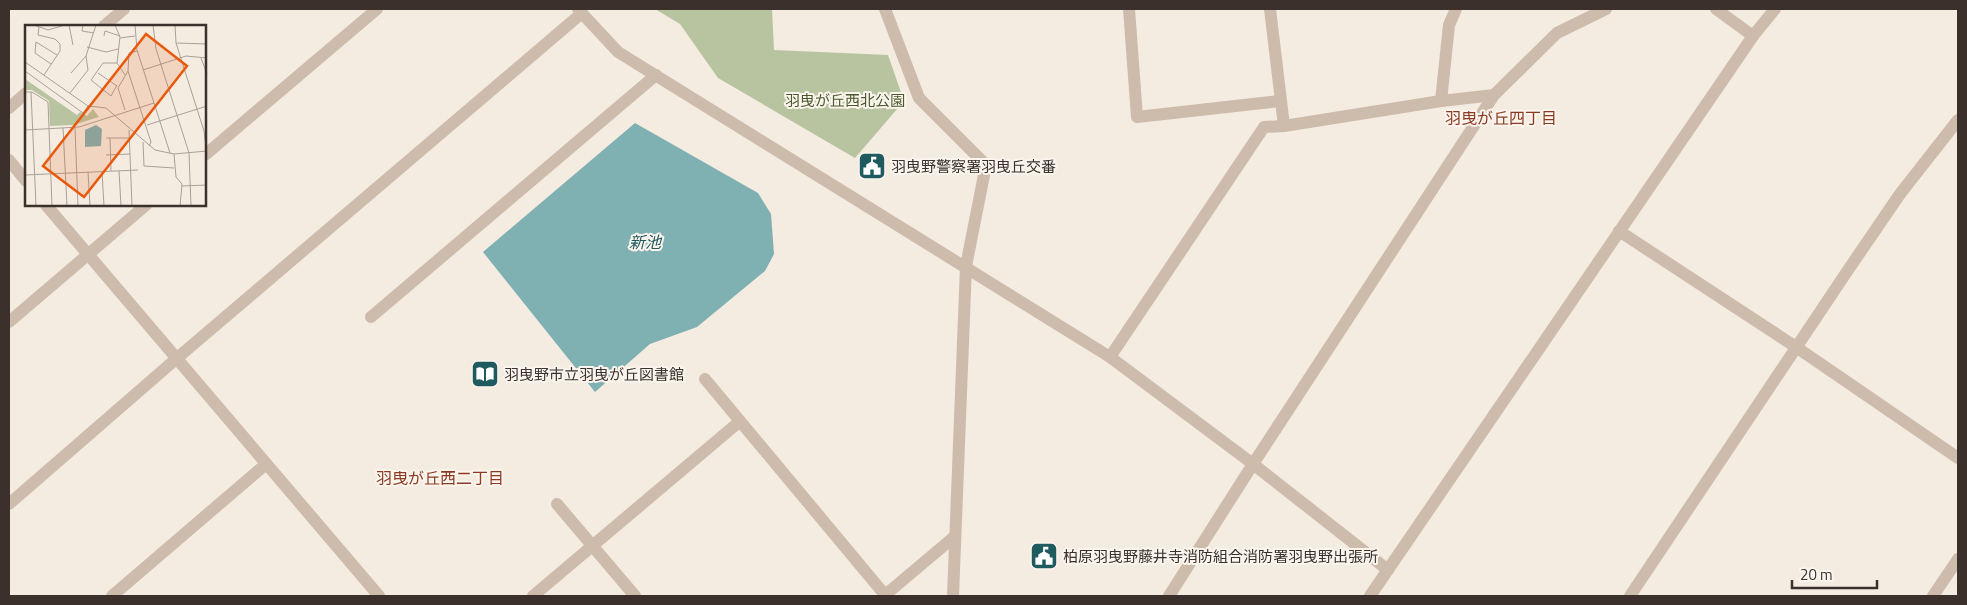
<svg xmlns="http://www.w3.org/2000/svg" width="1967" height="605" font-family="'Titillium Web','Noto Sans JP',sans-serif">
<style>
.green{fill:#b8c4a0}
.water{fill:#7fb0b2}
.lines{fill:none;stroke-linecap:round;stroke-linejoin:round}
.minor{stroke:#cdbbac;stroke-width:12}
.labels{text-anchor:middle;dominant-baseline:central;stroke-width:4;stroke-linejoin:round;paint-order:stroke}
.park-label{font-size:15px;fill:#4a5a2e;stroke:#fbf5ee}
.poi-label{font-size:15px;fill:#3b302b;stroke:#fbf5ee;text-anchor:start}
.neighbourhood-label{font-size:16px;fill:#8c3b22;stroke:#fbf5ee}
.water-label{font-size:16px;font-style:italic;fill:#1f5a5e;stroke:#fbf5ee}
.inset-road{fill:none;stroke:#aaa098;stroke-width:1}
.view{fill:#e8590c;fill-opacity:0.15;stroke:#e8590c;stroke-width:2.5}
.inset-edge{fill:none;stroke:#3b302b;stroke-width:2.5}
</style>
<rect width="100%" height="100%" fill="#f4ebe1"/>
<polygon class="green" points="655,9 772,9 774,50 888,55 904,101 855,158 718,78 680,24"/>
<polygon class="water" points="635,123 758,193 771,214 774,254 765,271 697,327 650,344 595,392 483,252"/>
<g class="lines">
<g class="minor">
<polyline points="578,9 618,52 1110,357 1253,464 1388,570"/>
<polyline points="885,9 919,98 986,165 966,266 953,596"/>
<polyline points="1129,9 1137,117 1280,101"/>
<polyline points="1270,9 1284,126"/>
<polyline points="1716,9 1753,36"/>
<polyline points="104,26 124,9"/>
<polyline points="1441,101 1449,25 1456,9"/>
<polyline points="9,108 26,93"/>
<polyline points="205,155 377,9"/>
<polyline points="9,160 26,181"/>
<polyline points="46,205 379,596"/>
<polyline points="1619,231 1796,347 1958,458"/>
<polyline points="371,317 656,75"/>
<polyline points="9,322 146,205"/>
<polyline points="1110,357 1264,127 1284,126 1441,101 1494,95"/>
<polyline points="705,379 885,595"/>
<polyline points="9,504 176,359 582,13"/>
<polyline points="557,504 635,596"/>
<polyline points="112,596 266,464"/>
<polyline points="533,596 739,422"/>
<polyline points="884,596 954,537"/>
<polyline points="1169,596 1253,464 1494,95 1557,33 1606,9"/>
<polyline points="1370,596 1753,36 1775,9"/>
<polyline points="1630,596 1846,273 1900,194 1958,120"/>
<polyline points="1933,596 1958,559"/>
</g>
</g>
<defs>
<g id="civic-square" transform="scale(1.4375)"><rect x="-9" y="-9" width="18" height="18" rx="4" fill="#1f5a5e" stroke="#fbf5ee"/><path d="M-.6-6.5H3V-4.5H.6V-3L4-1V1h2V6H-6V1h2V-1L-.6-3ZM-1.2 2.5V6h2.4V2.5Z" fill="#fff"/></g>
<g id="library-square" transform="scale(1.4375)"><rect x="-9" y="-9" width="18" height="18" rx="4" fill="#1f5a5e" stroke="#fbf5ee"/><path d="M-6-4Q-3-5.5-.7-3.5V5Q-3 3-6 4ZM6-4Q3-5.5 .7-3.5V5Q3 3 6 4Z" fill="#fff"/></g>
</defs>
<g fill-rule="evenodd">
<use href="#civic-square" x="872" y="166"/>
<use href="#library-square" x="485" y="374"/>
<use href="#civic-square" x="1044" y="556"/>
</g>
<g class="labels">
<g class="park-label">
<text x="845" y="100">羽曳が丘西北公園</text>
</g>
<g class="poi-label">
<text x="891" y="166">羽曳野警察署羽曳丘交番</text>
<text x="504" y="374">羽曳野市立羽曳が丘図書館</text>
<text x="1063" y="556">柏原羽曳野藤井寺消防組合消防署羽曳野出張所</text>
</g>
<g class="neighbourhood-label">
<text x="1501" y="118">羽曳が丘四丁目</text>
<text x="440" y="478">羽曳が丘西二丁目</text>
</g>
<g class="water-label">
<text x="645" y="242">新池</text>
</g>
</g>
<g transform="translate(25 25)">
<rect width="181" height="181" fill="#f4ebe1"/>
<path d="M 0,54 L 52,90 L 55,87 L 62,91 L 68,84 L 74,92 L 48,100 L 25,101 L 24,76 L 7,65 L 0,65 Z" fill="#b8c4a0"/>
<path d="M 71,100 L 77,104 L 76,121 L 60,122 L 60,105 Z" fill="#7fb0b2"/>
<path class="inset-road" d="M 9,0 L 23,5 L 40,0M 44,0 L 48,20M 58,0 L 57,6 L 69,8M 90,0 L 95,12 L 92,38 L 100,50M 110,0 L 112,25 L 145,128M 128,0 L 131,24 L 164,128 L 166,181M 150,0 L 151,18 L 179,106 L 182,130M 14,2 L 13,10 L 30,14 L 35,19 L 35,26 L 19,50M 79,11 L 80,6 L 95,11M 95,13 L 110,11M 151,18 L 182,19M 62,22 L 81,27 L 93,24M 112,26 L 104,28 L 103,46 L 126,117 L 124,121M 176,33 L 182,49M 0,37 L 63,81 L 81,83 L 130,125 L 149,129 L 182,126M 26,39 L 10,28 L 11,17 L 32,30M 118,45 L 161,31 L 182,33M 0,46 L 58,88 L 63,81M 46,48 L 61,31M 73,48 L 92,61M 92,60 L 86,71 L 66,55 L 78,38 L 92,38M 0,67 L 7,67 L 23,77 L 27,181M 6,67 L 11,181M 45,68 L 63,45 L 61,31 L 71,0M 100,85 L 93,63 L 103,46M 122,100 L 182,81M 38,103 L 42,181M 50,103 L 53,181M 0,105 L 54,102 L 129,78M 104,105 L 107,181M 81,113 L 104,113M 85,113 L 86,146M 118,117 L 119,141 L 149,143M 149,129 L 151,152 L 157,159 L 155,181M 81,130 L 105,129M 94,146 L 96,181M 63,147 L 65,181M 77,147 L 79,181M 0,150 L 113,145M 157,161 L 182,160"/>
<path class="view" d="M 121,9 L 162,41 L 59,172 L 18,141 Z"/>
<rect width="181" height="181" class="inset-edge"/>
</g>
<rect width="1967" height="605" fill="none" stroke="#3b302b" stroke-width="20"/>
<path d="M1792 580v8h85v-8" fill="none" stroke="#3b302b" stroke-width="2.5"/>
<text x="1800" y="580" font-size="15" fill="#3b302b" stroke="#fbf5ee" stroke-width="4" paint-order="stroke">20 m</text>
</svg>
